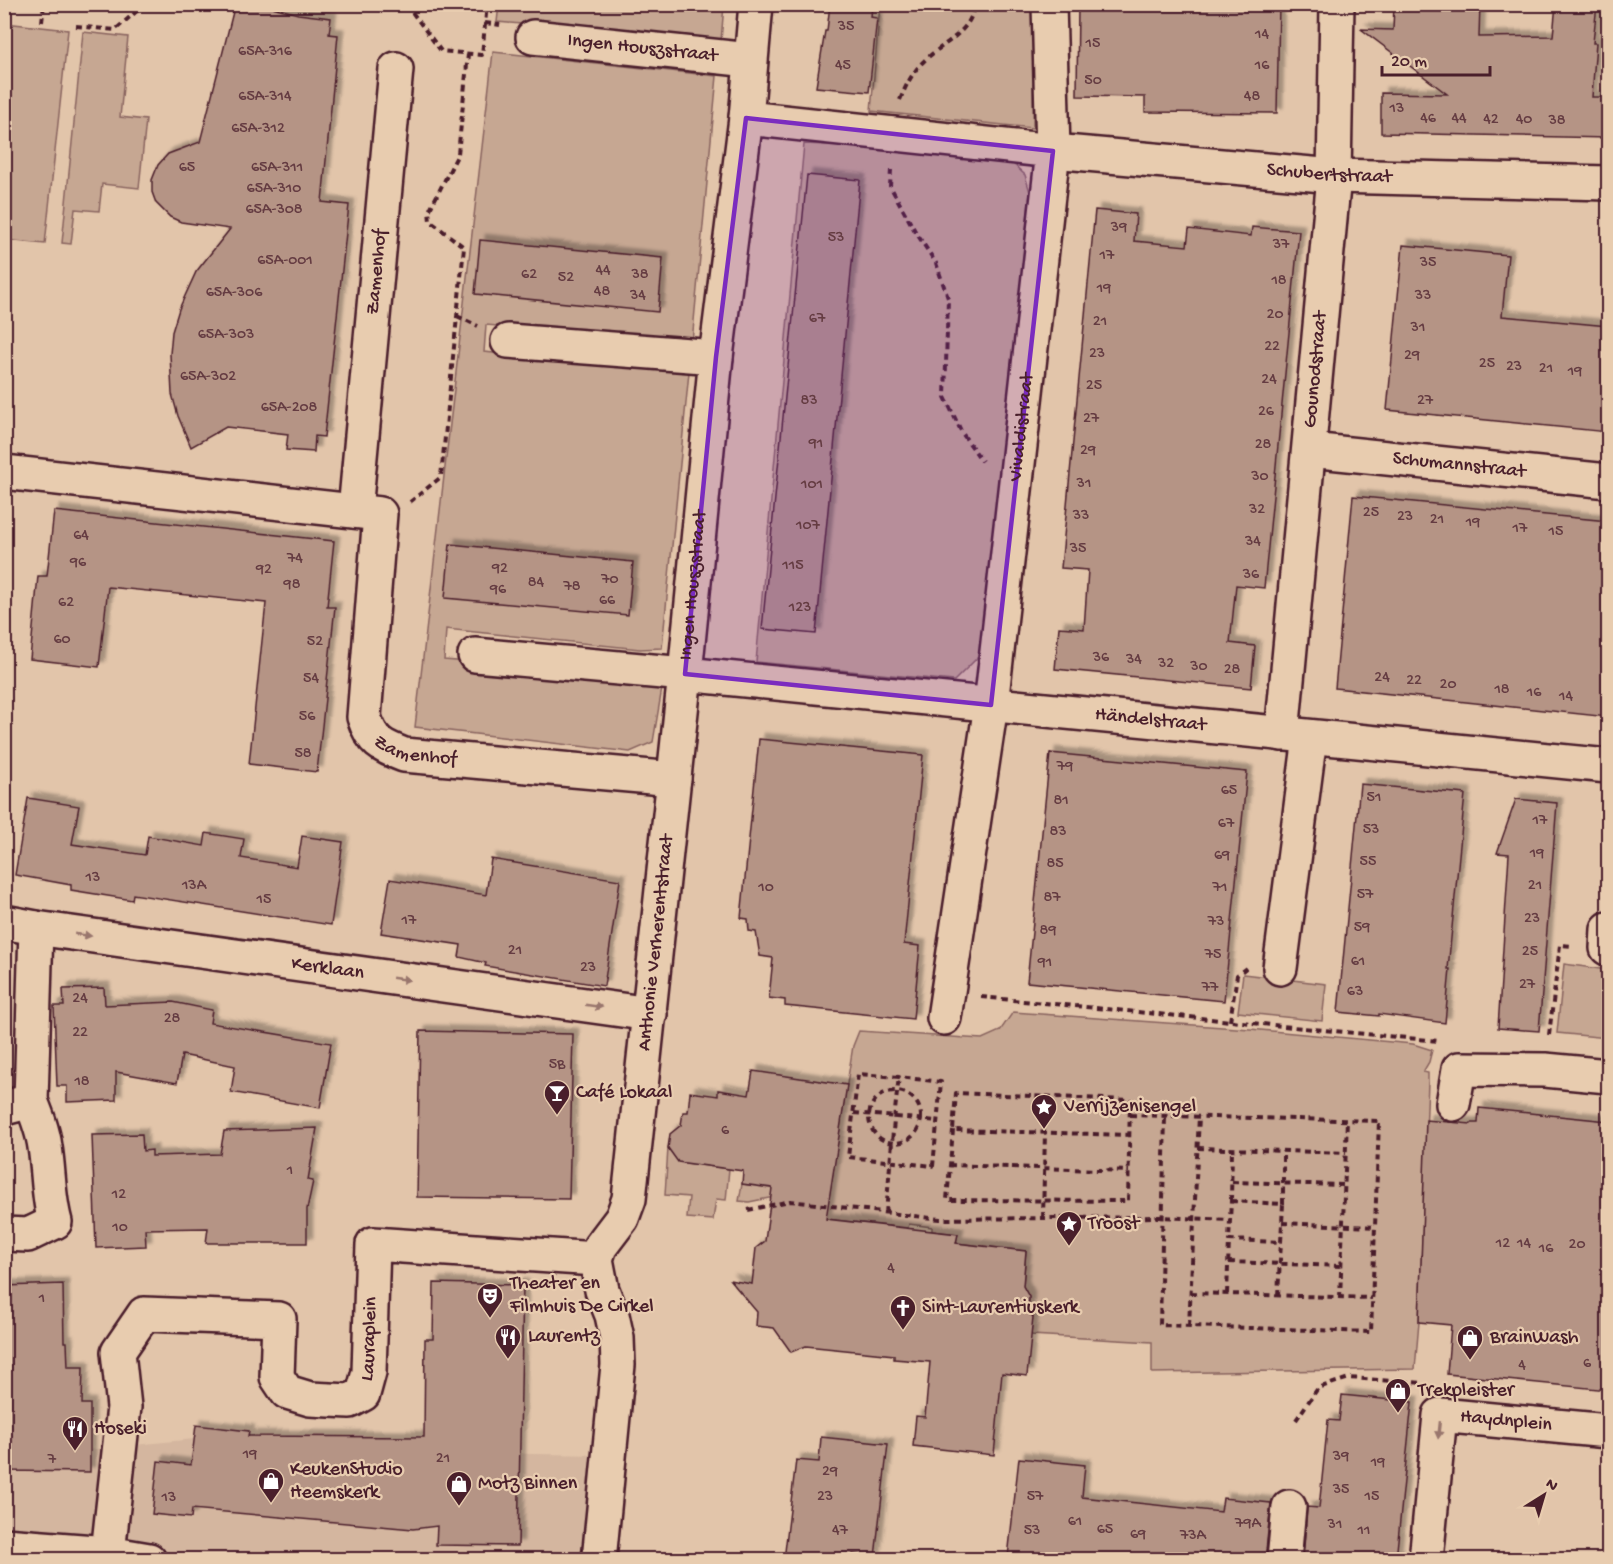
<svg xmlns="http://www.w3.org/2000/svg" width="1613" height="1564" font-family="'Gochi Hand',sans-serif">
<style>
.built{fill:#d4b69f}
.green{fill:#c6a792;stroke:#88635e;stroke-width:1.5}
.building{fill:#b59485;stroke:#4a1f2b;stroke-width:1.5;filter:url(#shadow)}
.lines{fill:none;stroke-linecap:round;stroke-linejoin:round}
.minor-casing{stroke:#4a1f2b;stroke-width:38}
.path{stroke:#4a1f2b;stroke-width:4;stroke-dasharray:6 4.5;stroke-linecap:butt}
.minor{stroke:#e8ccaf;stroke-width:33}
.oneway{fill:#99766d}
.marked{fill:#7b2cbf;fill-opacity:0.2;stroke:#7b2cbf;stroke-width:4.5;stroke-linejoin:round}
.labels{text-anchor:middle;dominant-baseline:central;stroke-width:4.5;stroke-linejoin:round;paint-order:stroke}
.number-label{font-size:16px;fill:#653c42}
.street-label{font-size:20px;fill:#4a1f2b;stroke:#e8ccaf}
.poi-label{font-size:20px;fill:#4a1f2b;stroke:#e8ccaf;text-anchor:start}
</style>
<defs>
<filter id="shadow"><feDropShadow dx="5.5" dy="-5.5" stdDeviation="1.5" flood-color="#0004"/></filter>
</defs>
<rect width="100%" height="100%" fill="#e2c5aa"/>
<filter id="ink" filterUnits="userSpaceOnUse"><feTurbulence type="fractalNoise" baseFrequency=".0167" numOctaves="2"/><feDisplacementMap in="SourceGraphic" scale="12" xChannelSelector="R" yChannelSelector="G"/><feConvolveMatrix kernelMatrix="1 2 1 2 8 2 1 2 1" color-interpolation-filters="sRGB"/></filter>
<g filter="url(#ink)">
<polygon class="built" points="244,1434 531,1454 610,1455 599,1559 5,1560 5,1449 85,1450"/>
<g class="green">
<polygon points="499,5 724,5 721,41 497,22"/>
<polygon points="880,5 1034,5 1033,128 871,111"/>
<polygon points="5,23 68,30 45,244 5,240"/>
<polygon points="83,32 128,37 120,117 146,120 139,188 102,184 99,211 75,209 71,244 62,243"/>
<polygon points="493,52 717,76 692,342 486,325 484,352 689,372 662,648 640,649 446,629 444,660 636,675 663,682 653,742 630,752 415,727"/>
<polygon points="804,144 855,146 1010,161 1025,175 1030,192 984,642 977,658 954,681 756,662"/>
<polygon points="1564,964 1608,970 1608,1038 1557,1033"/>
<polygon points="1243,974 1326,984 1322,1021 1238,1012"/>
<polygon points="1013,1012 1250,1029 1413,1044 1432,1050 1429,1062 1423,1072 1428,1073 1428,1081 1419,1322 1415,1369 1152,1373 1152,1342 1031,1335 1033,1317 1028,1313 1029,1297 1023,1286 1026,1251 956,1243 958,1234 932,1231 932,1227 909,1224 908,1228 817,1218 779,1196 749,1202 739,1201 742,1184 829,1197 853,1046 859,1031 982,1039 1000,1031"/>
<polygon points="668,1148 679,1162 729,1169 726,1200 716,1199 713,1220 687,1218 689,1197 665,1195"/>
</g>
<g class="building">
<polygon points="235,4 261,4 298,14 331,18 329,34 338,35 322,202 349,205 324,437 315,436 314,452 286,450 288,434 226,427 191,447 178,416 172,394 170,354 172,332 179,309 196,272 230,229 181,222 170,217 156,203 152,192 152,180 158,165 168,154 200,142"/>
<polygon points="830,4 872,4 871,17 877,18 869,92 816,87 825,31 827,31"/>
<polygon points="1078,4 1279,4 1277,113 1145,112 1145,97 1077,96"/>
<polygon points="1394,4 1480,4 1479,37 1553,36 1556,4 1597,4 1593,43 1596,43 1592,97 1608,97 1608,138 1381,133 1381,93 1447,94 1361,29 1393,30"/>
<polygon points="807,175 860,180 816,634 762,629"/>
<polygon points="1095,210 1136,214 1134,241 1187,246 1189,229 1251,236 1252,227 1299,231 1264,588 1236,585 1230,643 1255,646 1251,688 1055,669 1059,627 1084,629 1088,570 1061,568"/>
<polygon points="480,240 663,258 658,312 475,294"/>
<polygon points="1403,245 1508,255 1502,316 1608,326 1608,432 1387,410"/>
<polygon points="1353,496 1608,521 1608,717 1335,688"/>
<polygon points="54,511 334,541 327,607 335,607 317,772 249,764 266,603 108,587 99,667 30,659 38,576 47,576"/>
<polygon points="450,544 633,562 628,615 445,598"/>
<polygon points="759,739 923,755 904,944 920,946 913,1019 785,1006 785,1000 769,998 773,958 760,956 756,932 749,931 748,919 741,918"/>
<polygon points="1050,753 1247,772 1224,1001 1027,982"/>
<polygon points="1360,784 1465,794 1448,969 1450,969 1445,1023 1379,1014 1379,1016 1338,1012"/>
<polygon points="28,798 79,806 72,844 145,855 148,836 204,846 206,833 244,839 241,858 297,867 302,836 343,842 331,925 133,894 132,900 71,890 71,885 15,875"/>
<polygon points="1516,799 1557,803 1539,1031 1498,1028 1509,854 1497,853"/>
<polygon points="491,859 620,880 604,986 485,966 486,963 459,957 461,945 381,933 390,879 486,895"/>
<polygon points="104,988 105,1005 173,1002 212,1010 210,1023 331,1043 320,1108 231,1092 235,1066 182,1055 177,1083 116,1072 116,1100 67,1102 67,1086 57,1086 54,1006 64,1006 63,989"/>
<polygon points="420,1031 573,1034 569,1199 417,1197"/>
<polygon points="753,1071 847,1085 826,1219 958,1234 956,1243 1026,1251 1023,1286 1029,1297 1028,1313 1033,1317 1027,1376 1002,1373 994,1455 913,1446 916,1416 925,1417 930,1362 894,1359 894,1355 806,1346 791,1352 774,1328 756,1326 757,1312 730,1280 752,1284 756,1248 765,1241 772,1188 742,1184 743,1171 678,1162 668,1148 670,1134 681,1125 683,1112 688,1112 690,1092 718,1096 718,1090 749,1095"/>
<polygon points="1479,1108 1608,1121 1608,1390 1447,1374 1451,1325 1419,1322 1426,1120 1471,1124 1471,1123 1478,1123"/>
<polygon points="317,1128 308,1180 313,1181 307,1209 307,1243 206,1243 208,1228 145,1229 146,1246 96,1248 92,1135 142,1134 143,1151 152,1150 152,1156 220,1154 224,1131"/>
<polygon points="434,1283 523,1285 518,1546 436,1545 437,1526 413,1529 192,1509 191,1518 152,1514 158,1461 191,1465 196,1425 249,1431 248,1436 424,1437 425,1339 433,1339"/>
<polygon points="63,1284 64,1342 67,1342 68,1367 83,1367 82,1404 90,1404 90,1472 4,1471 4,1286"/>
<polygon points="1342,1395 1412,1402 1396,1560 1303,1560 1307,1507 1319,1508 1328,1420 1339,1421"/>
<polygon points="821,1437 888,1444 875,1557 853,1554 852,1560 784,1560 796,1460 819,1462"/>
<polygon points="1019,1458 1085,1465 1082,1497 1221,1512 1223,1498 1271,1503 1265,1560 1038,1560 1008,1557"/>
</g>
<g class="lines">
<g class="minor-casing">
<g id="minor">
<path id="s1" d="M 533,37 L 750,60"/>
<path id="s2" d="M 746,118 L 1053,151 L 1334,176 L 1608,183"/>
<polyline points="508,341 716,357"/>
<path id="s3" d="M 1310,450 L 1608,481"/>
<path id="s4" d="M 4,472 L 380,514 L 364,717 C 372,742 381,746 404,755 L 674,779"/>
<path id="s5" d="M 355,511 L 396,69"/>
<path id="s6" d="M 475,655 L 685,674 L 716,357 L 746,118 L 756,4"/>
<path id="s7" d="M 1282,734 L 1334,176 L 1337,4"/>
<path id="s8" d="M 4,922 L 36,928 L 650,1014"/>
<polyline points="1607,948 1608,929"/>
<polyline points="1280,968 1310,737"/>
<path id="s9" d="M 944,1018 L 991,705 L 1053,151 L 1049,4"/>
<polyline points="1453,1104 1459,1069 1545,1070 1608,1076"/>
<polyline points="4,1108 31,1101"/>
<path d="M 4,1234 L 28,1235 L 55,1222 C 48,1197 49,1172 45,1147 C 43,1131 37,1116 31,1101 L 36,928"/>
<polyline points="4,1545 108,1553 149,1560"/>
<path id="s10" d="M 108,1553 L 124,1407 L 118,1352 L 144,1314 L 279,1319 L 277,1377 L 287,1392 L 310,1399 L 350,1401 L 363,1394 L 369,1372 L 373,1244 L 596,1259"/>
<path id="s11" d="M 599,1560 L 618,1365 L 617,1338 L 612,1315 L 602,1290 L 596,1259 L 600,1247 L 622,1218 L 629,1199 L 685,674 L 1608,766"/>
<polyline points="1284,1560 1289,1507"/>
<path id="s12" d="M 1426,1560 L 1440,1415 L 1608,1431"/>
</g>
</g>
<g class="path">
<polyline points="406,4 441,51 482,55 487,4"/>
<polyline points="42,22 44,4"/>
<polyline points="485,23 500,25"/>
<polyline points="76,26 115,30 145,4"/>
<path d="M 900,100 C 906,85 913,71 925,60 C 943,43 973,31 974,4"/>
<polyline points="891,170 890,186 915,231 936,263 948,298 945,397 962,433 982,461"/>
<polyline points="457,316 478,326"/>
<polyline points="410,502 441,477 464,247 430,221 429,211 458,154 468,54"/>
<polyline points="981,997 1439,1041"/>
<polyline points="1230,1021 1237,975 1246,968"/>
<polyline points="1549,1035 1560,945 1573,946"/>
<circle cx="895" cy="1117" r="26"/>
<polyline points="854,1113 937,1121"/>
<polyline points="1130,1115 1379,1121 1371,1332 1160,1325 1165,1116"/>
<polyline points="953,1130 947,1200 1128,1201 1130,1100 956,1093 953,1130 1129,1135"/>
<polyline points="1198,1148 1346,1153"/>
<polyline points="949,1165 1129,1171"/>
<polyline points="1232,1182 1345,1185"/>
<polygon points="1231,1201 1283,1204 1281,1242 1229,1240"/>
<polyline points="1231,1201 1232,1149"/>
<polyline points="1283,1204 1283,1151"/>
<polyline points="748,1210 790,1201 940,1219 1161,1217 1230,1220"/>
<path d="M 886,1213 C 890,1168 893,1122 899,1077 L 858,1074 L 848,1157 L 933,1166 L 941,1082 L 899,1077"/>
<polyline points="1043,1218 1045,1132"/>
<polyline points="1282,1223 1375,1227"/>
<polyline points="1229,1262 1341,1266"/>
<polyline points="1191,1293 1372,1298"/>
<polyline points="1227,1294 1229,1240"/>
<polyline points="1278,1295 1281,1242"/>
<polyline points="1340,1298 1347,1120"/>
<polyline points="1189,1326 1199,1116"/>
<polyline points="1296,1420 1318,1388 1349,1378 1424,1383"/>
</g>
<use href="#minor" class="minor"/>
</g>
<defs><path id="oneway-solid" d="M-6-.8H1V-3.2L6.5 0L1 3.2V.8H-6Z" transform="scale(1.5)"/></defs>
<g class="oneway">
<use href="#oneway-solid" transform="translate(83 935) rotate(8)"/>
<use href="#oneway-solid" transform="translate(401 979) rotate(8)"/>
<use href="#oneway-solid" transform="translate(594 1006) rotate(8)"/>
<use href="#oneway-solid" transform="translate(1439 1430) rotate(96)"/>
</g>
</g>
<path class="marked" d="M 746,118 L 1053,151 L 991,705 L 685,674 L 716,357 Z"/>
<defs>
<g id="bar-pin" transform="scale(1.35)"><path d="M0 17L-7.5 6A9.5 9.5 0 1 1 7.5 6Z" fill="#4a1f2b" stroke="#e8ccaf"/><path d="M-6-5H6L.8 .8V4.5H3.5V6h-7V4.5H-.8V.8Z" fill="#fff"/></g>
<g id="sight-pin" transform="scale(1.35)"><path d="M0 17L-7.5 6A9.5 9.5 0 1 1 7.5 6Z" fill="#4a1f2b" stroke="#e8ccaf"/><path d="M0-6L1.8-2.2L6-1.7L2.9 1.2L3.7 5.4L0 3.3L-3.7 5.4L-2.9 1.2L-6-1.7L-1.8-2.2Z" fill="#fff"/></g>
<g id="theatre-pin" transform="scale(1.35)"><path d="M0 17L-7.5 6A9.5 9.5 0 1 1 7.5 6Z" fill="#4a1f2b" stroke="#e8ccaf"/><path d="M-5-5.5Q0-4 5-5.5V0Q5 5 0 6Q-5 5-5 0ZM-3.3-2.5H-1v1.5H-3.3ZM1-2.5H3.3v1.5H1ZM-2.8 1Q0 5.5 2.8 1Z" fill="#fff"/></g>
<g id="church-pin" transform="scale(1.35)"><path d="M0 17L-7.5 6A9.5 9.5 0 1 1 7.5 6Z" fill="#4a1f2b" stroke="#e8ccaf"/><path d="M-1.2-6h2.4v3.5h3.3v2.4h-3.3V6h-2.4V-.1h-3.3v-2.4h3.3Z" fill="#fff"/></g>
<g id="restaurant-pin" transform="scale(1.35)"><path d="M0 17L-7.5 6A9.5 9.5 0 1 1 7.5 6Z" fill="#4a1f2b" stroke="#e8ccaf"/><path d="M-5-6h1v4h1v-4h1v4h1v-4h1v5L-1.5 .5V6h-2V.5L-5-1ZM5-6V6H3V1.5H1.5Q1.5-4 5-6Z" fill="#fff"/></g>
<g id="shop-pin" transform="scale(1.35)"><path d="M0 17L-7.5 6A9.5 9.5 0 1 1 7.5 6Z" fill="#4a1f2b" stroke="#e8ccaf"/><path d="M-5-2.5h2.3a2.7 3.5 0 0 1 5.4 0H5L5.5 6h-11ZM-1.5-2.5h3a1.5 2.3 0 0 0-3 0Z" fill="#fff"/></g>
</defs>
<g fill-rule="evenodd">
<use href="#bar-pin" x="557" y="1093"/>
<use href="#sight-pin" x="1044" y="1107"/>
<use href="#sight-pin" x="1069" y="1224"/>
<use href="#theatre-pin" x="490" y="1296"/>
<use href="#church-pin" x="903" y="1308"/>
<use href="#restaurant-pin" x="508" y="1337"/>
<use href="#shop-pin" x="1470" y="1338"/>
<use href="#shop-pin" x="1398" y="1391"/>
<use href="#restaurant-pin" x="75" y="1429"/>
<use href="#shop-pin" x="271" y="1481"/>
<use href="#shop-pin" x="459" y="1484"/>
</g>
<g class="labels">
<g class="number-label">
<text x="846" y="27">35</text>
<text x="1262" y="35">14</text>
<text x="1093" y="44">15</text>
<text x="265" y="52">65A-316</text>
<text x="843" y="66">45</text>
<text x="1262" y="66">16</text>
<text x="1093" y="81">50</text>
<text x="265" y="97">65A-314</text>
<text x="1252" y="97">48</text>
<text x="1397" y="109">13</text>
<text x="1428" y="119">46</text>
<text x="1459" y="119">44</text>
<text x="1491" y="120">42</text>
<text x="1524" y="120">40</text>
<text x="1557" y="121">38</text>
<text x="258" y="129">65A-312</text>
<text x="187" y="168">65</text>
<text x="277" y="168">65A-311</text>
<text x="274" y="189">65A-310</text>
<text x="274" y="210">65A-308</text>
<text x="1119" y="228">39</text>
<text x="836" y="238">53</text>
<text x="1281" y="245">37</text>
<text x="1107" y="256">17</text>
<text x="285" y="261">65A-001</text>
<text x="1428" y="263">35</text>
<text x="603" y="271">44</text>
<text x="529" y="275">62</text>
<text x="640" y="275">38</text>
<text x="566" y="278">52</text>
<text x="1279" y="281">18</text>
<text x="1104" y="289">19</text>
<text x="602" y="292">48</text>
<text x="234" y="293">65A-306</text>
<text x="638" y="296">34</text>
<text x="1423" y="296">33</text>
<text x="1275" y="315">20</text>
<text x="817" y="319">67</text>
<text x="1100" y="322">21</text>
<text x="1418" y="328">31</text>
<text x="226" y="335">65A-303</text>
<text x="1272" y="347">22</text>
<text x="1097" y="354">23</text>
<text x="1412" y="356">29</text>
<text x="1487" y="364">25</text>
<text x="1514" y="367">23</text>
<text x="1546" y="369">21</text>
<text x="1575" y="372">19</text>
<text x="208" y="377">65A-302</text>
<text x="1269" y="380">24</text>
<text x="1094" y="386">25</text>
<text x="809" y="401">83</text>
<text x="1425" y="401">27</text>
<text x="289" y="408">65A-208</text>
<text x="1266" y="412">26</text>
<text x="1091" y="419">27</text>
<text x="816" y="444">91</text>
<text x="1263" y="445">28</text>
<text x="1088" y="451">29</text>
<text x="1260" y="477">30</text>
<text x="1084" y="484">31</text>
<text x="812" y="485">101</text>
<text x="1257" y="510">32</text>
<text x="1371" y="513">25</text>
<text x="1081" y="516">33</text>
<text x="1405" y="517">23</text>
<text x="1437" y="520">21</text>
<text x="1473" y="523">19</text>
<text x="808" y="526">107</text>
<text x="1520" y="529">17</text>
<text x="1556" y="532">15</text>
<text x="81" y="536">64</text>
<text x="1253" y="542">34</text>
<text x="1078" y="549">35</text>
<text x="295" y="559">74</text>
<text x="78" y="563">96</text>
<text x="793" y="566">115</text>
<text x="500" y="569">92</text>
<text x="264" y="570">92</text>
<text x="1251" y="575">36</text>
<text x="610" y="580">70</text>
<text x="536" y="583">84</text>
<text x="292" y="585">98</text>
<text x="572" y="587">78</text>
<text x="498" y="590">96</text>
<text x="607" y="601">66</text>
<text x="66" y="603">62</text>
<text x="800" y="608">123</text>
<text x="62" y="640">60</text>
<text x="315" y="642">52</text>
<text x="1101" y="658">36</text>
<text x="1134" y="660">34</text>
<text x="1166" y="664">32</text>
<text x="1199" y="667">30</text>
<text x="1232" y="670">28</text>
<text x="1382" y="678">24</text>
<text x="311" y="679">54</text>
<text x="1414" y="681">22</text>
<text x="1448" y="685">20</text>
<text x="1502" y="690">18</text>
<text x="1534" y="693">16</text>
<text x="1566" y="697">14</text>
<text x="307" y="717">56</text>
<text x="303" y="754">58</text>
<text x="1065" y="767">79</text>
<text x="1229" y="791">65</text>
<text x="1374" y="798">51</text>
<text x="1061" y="801">81</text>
<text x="1540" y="821">17</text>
<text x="1226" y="824">67</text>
<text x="1371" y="830">53</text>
<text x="1058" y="832">83</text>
<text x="1537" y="854">19</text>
<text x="1222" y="856">69</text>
<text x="1368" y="862">55</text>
<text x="1055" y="864">85</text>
<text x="93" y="878">13</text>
<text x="194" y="886">13A</text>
<text x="1535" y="886">21</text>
<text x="766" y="888">10</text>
<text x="1220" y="888">71</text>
<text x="1365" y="895">57</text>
<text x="1052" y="898">87</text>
<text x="264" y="900">15</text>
<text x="1532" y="919">23</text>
<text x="409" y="921">17</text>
<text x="1216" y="922">73</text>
<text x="1362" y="928">59</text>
<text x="1048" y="931">89</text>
<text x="515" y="951">21</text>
<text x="1530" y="952">25</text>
<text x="1213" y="955">75</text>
<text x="1358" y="962">61</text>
<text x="1045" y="963">91</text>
<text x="588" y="968">23</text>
<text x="1527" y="985">27</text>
<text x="1210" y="988">77</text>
<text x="1355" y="992">63</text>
<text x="80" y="999">24</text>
<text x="172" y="1019">28</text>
<text x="80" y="1033">22</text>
<text x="557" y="1065">5B</text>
<text x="82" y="1082">18</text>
<text x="725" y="1131">6</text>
<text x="290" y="1171">1</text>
<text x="119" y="1195">12</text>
<text x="120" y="1228">10</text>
<text x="1503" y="1244">12</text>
<text x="1524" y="1244">14</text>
<text x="1577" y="1245">20</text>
<text x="1546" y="1249">16</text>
<text x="891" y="1269">4</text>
<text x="42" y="1299">1</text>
<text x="1587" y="1364">6</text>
<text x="1522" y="1366">4</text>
<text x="250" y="1455">19</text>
<text x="1341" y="1457">39</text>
<text x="443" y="1459">21</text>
<text x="52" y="1460">7</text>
<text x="1378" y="1463">19</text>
<text x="830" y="1472">29</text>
<text x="1341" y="1490">35</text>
<text x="825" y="1497">23</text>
<text x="1035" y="1497">57</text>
<text x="1372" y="1497">15</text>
<text x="169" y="1498">13</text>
<text x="1075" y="1522">61</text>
<text x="1248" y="1524">79A</text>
<text x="1335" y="1525">31</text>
<text x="1105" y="1530">65</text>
<text x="840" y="1531">47</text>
<text x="1032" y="1531">53</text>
<text x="1364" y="1531">11</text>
<text x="1138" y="1535">69</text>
<text x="1193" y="1536">73A</text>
</g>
<g class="street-label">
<text stroke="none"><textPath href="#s1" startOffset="110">Ingen Houszstraat</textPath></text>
<text stroke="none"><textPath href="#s2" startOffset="586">Schubertstraat</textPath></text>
<text stroke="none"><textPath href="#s5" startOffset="240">Zamenhof</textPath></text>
<text stroke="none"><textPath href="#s7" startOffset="366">Gounodstraat</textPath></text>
<text stroke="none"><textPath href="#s9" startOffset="596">Vivaldistraat</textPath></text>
<text stroke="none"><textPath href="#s3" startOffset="150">Schumannstraat</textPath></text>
<text stroke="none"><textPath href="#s6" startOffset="300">Ingen Houszstraat</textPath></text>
<text stroke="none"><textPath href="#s11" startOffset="1370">Händelstraat</textPath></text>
<text stroke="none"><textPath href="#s4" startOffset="650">Zamenhof</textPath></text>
<text stroke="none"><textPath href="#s11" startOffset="632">Anthonie Verherentstraat</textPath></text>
<text stroke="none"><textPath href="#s8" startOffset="327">Kerklaan</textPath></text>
<text stroke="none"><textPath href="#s10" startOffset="594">Lauraplein</textPath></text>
<text stroke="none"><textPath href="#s12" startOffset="212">Haydnplein</textPath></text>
</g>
<g class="poi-label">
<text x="576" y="1093">Café Lokaal</text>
<text x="1064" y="1107">Verrijzenisengel</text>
<text x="1088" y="1224">Troost</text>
<text x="510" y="1284">Theater en<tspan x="510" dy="23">Filmhuis De Cirkel</tspan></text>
<text x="922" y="1308">Sint-Laurentiuskerk</text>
<text x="528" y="1337">Laurentz</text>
<text x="1490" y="1338">BrainWash</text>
<text x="1418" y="1391">Trekpleister</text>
<text x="94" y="1429">Hoseki</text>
<text x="290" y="1470">KeukenStudio<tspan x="290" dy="23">Heemskerk</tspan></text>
<text x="478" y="1484">Motz Binnen</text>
</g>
</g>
<rect width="1613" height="1564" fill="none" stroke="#e8ccaf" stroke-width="24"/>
<rect x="12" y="12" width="1589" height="1540" fill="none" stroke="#4a1f2b" stroke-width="2" filter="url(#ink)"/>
<g transform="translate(1544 1495) rotate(37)" stroke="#e8ccaf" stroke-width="4.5" paint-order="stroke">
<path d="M0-4.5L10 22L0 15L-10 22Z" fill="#4a1f2b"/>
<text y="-9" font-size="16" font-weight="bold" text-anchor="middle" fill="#4a1f2b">N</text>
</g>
<path d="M1382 66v9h108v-9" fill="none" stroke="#4a1f2b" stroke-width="3"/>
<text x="1391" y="66" font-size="18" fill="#4a1f2b" stroke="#e8ccaf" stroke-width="4.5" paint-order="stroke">20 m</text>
</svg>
